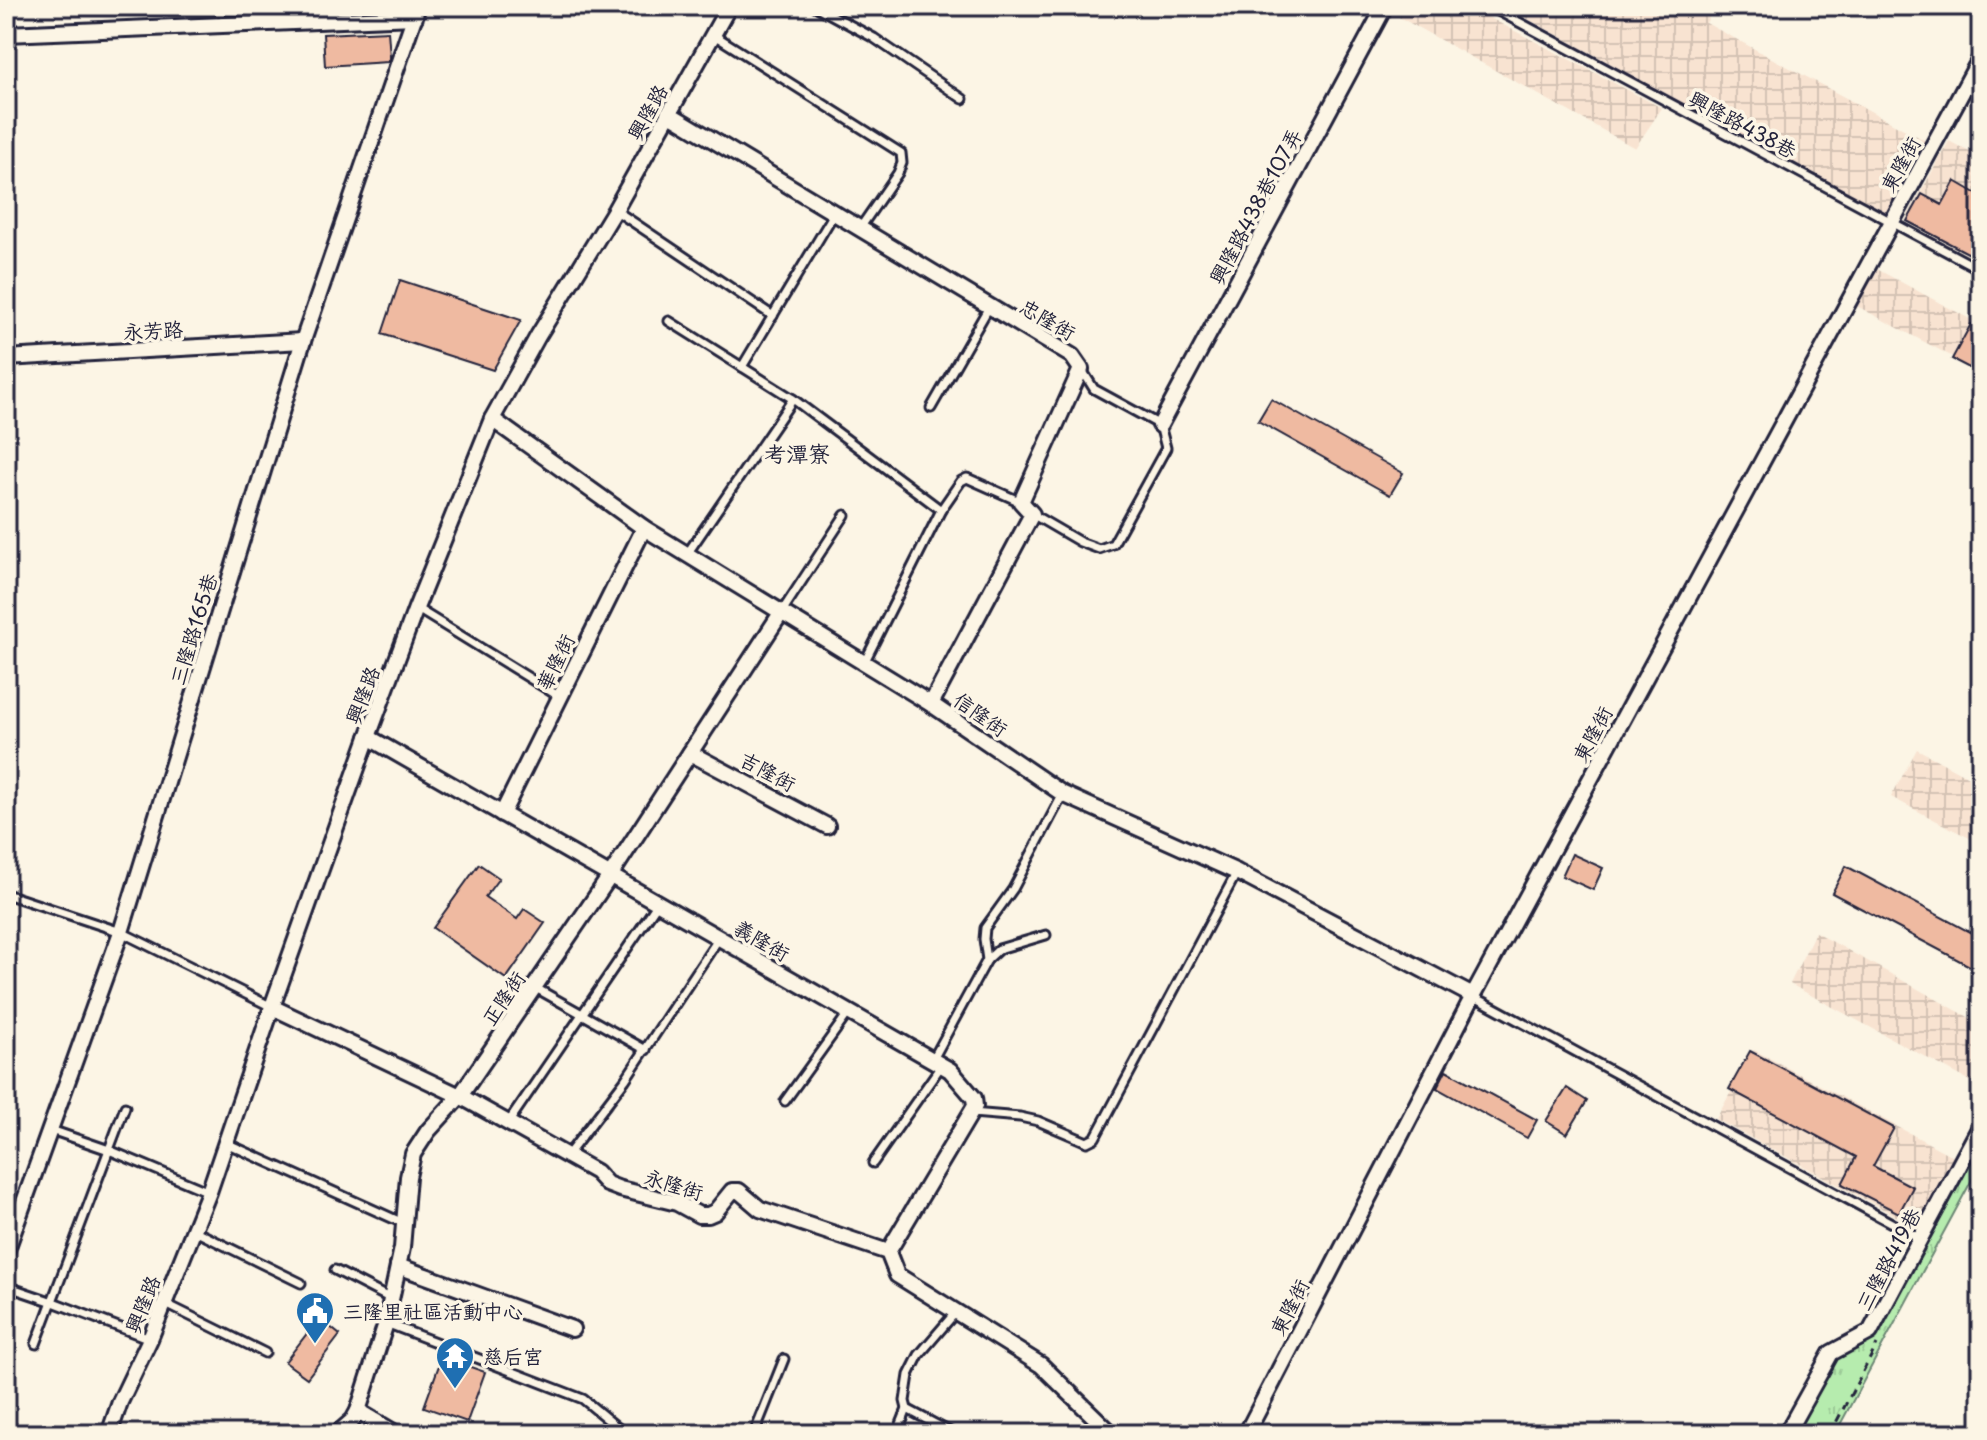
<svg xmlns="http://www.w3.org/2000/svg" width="1987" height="1440" font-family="'Playpen Sans','LXGW WenKai TC',sans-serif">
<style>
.industrial{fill:url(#industrial-grid)}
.grass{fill:url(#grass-tufts);stroke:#6c8774;stroke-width:2}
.building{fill:#efbaa1;stroke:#22223b;stroke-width:2}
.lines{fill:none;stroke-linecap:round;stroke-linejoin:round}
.service-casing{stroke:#22223b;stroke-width:13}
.minor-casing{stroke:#22223b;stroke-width:20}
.path{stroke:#22223b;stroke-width:3;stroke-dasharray:8 6;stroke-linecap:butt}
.service{stroke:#fcf5e5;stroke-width:7}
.minor{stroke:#fcf5e5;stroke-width:14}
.labels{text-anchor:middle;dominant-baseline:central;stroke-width:7;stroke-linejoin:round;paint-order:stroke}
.street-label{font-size:20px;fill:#22223b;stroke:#fcf5e5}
.poi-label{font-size:20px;fill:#22223b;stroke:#fcf5e5;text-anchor:start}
.neighbourhood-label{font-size:22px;fill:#22223b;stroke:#fcf5e5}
</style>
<defs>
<pattern id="industrial-grid" width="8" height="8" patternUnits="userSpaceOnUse" patternTransform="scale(2)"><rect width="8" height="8" fill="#f8e3d1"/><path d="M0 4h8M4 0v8" fill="none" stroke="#d4c2b4"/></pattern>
<pattern id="grass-tufts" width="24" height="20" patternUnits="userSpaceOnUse" patternTransform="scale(2)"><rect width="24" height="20" fill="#b6ecae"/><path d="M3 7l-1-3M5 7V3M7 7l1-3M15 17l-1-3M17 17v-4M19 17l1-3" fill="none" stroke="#9cca97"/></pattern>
</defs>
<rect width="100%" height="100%" fill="#fcf5e5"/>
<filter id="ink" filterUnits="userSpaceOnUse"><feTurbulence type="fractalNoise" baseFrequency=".0125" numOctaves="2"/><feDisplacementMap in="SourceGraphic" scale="16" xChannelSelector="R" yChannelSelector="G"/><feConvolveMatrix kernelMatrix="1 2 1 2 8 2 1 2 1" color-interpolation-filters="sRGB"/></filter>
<g filter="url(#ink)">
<g class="industrial">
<polygon points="1405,6 1467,6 1662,108 1635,148 1399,17"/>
<polygon points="1504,6 1715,6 1706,23 1926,141 1888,215"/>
<polygon points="1949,141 1981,158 1981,262 1905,221"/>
<polygon points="1873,267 1981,325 1981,372 1853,304"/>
<polygon points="1917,749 1981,784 1981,844 1891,797"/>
<polygon points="1815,932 1981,1024 1981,1087 1790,984"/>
<polygon points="1754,1050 1956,1158 1918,1228 1716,1119"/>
</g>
<polygon class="grass" points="1981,1125 1981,1163 1835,1434 1786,1434 1831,1353 1870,1332"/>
<g class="building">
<polygon points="388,31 390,57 388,62 325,66 323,34"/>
<polygon points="1955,181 1981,196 1981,260 1907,221 1922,194 1942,205"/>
<polygon points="400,280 521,320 493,370 382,334"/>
<polygon points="1971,324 1981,329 1981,374 1952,359"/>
<polygon points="1271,399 1403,473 1390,495 1258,421"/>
<polygon points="1572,854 1603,868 1593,890 1562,876"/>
<polygon points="479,864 499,878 485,897 517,919 524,909 545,923 506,979 433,928"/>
<polygon points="1846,866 1981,938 1981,972 1832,893"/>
<polygon points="1750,1051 1894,1128 1873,1166 1913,1187 1899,1213 1842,1184 1856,1157 1729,1089"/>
<polygon points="1446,1070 1537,1120 1527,1138 1437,1088"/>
<polygon points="1567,1088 1587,1101 1567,1134 1546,1121"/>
<polygon points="319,1318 340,1335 307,1378 285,1362"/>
<polygon points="442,1357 485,1372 467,1422 424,1407"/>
</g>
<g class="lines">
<g class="service-casing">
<g id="service">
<polyline points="815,6 874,38 963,99"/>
<polyline points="1489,6 1981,270"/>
<polyline points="714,35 901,153 902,163 898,173 860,228"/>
<polyline points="615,210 773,316"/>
<polyline points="669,321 793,399 941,510"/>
<polyline points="742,367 835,212"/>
<polyline points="931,408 989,307"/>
<polyline points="1032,514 1080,542 1099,549 1113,544 1166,448 1160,425 1094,389 1082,370"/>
<polyline points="687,554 793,399"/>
<polyline points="416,608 560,697"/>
<polyline points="781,613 845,515"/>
<polyline points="864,663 941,510 961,481 967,478 1021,502"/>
<polyline points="6,894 121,932 272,1007"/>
<polyline points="987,960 984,939 985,928 1013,889 1063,794"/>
<polyline points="534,987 646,1050"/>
<polyline points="1473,996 1921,1239"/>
<polyline points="932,1061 987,960 999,949 1046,935"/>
<polyline points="785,1101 849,1012"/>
<polyline points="972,1113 1020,1117 1038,1121 1087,1142 1095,1138 1237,872"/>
<polyline points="508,1123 658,903"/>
<polyline points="51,1130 109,1150 209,1192"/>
<polyline points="226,1143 403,1223"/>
<polyline points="567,1156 625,1080 719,938"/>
<polyline points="873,1163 941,1066"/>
<polyline points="193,1230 301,1283"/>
<polyline points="335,1270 391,1299"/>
<polyline points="6,1286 53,1302 150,1339"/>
<polyline points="164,1303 265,1353"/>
<polyline points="386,1323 583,1399 624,1433 631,1434"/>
<polyline points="36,1344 125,1107"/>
<polyline points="907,1409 954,1434"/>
<polyline points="754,1434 784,1359"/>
<polyline points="897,1434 907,1409 905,1401 909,1375 919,1355 955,1313"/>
</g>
</g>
<g class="minor-casing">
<g id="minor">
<polyline points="6,34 415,17"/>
<polyline points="668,113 1072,356 1081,369 1021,502 1032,514 931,704"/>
<polyline points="6,358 303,341"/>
<polyline points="492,419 644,528 931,704 1063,794 1237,872 1473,996"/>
<polyline points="1160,425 1385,6"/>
<polyline points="368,737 950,1070 974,1098 975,1106 888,1252"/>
<polyline points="690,753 827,826"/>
<polyline points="502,814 644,528"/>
<polyline points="272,1007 460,1096 596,1172 607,1184 620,1189 677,1203 699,1215 708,1215 715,1212 732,1191 739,1191 760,1209 888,1252 897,1275 1041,1365 1112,1434"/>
<polyline points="6,1252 121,932 303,341 418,6"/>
<polyline points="398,1266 572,1329"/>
<polyline points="358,1411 397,1434"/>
<polyline points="109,1434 120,1402 150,1339 209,1192 272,1007 368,737 416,608 492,419 538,336 615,210 729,6"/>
<polyline points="337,1434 353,1420 358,1411 386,1323 402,1248 408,1177 413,1154 428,1131 460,1096 610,876 781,613"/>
<polyline points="1246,1434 1473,996 1981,57"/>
<polyline points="1786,1434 1831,1353 1870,1332 1981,1125"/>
</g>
</g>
<polyline class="path" points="1830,1434 1877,1345"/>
<use href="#service" class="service"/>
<use href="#minor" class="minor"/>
</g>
</g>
<defs>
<g id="civic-pin" transform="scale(2)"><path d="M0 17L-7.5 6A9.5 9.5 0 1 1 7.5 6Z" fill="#1f6fb2" stroke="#fcf5e5"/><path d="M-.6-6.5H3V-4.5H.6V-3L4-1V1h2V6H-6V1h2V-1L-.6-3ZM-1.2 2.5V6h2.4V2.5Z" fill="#fff"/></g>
<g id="temple-pin" transform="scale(2)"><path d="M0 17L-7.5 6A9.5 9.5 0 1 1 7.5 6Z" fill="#1f6fb2" stroke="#fcf5e5"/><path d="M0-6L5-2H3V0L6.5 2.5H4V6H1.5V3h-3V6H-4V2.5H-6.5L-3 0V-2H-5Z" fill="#fff"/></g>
</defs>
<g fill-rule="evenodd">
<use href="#civic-pin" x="315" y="1311"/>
<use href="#temple-pin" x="455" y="1356"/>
</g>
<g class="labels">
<g class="street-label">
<text transform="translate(647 112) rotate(-61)">興隆路</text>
<text transform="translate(1743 124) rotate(28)">興隆路438巷</text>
<text transform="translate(1900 164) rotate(-61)">東隆街</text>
<text transform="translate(1255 206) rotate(-62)">興隆路438巷107弄</text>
<text transform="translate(1048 319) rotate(30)">忠隆街</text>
<text transform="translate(153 330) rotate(-3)">永芳路</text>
<text transform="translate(193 629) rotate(-73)">三隆路165巷</text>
<text transform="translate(555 662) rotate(-64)">華隆街</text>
<text transform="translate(362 695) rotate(-69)">興隆路</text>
<text transform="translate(981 714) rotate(35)">信隆街</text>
<text transform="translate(1592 734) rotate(-62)">東隆街</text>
<text transform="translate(768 771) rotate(28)">吉隆街</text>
<text transform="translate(762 940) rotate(30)">義隆街</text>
<text transform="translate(503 998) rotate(-56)">正隆街</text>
<text transform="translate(674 1184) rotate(17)">永隆街</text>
<text transform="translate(1888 1259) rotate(-62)">三隆路419巷</text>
<text transform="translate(142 1304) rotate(-68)">興隆路</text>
<text transform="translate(1289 1307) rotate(-63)">東隆街</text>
</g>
<g class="poi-label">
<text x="343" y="1311">三隆里社區活動中心</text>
<text x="483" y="1356">慈后宮</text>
</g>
<g class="neighbourhood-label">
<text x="797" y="452">考潭寮</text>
</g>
</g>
<rect width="1987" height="1440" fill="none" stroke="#fcf5e5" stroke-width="32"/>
<rect x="16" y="16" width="1955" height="1408" fill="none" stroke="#22223b" stroke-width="3" filter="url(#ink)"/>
</svg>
